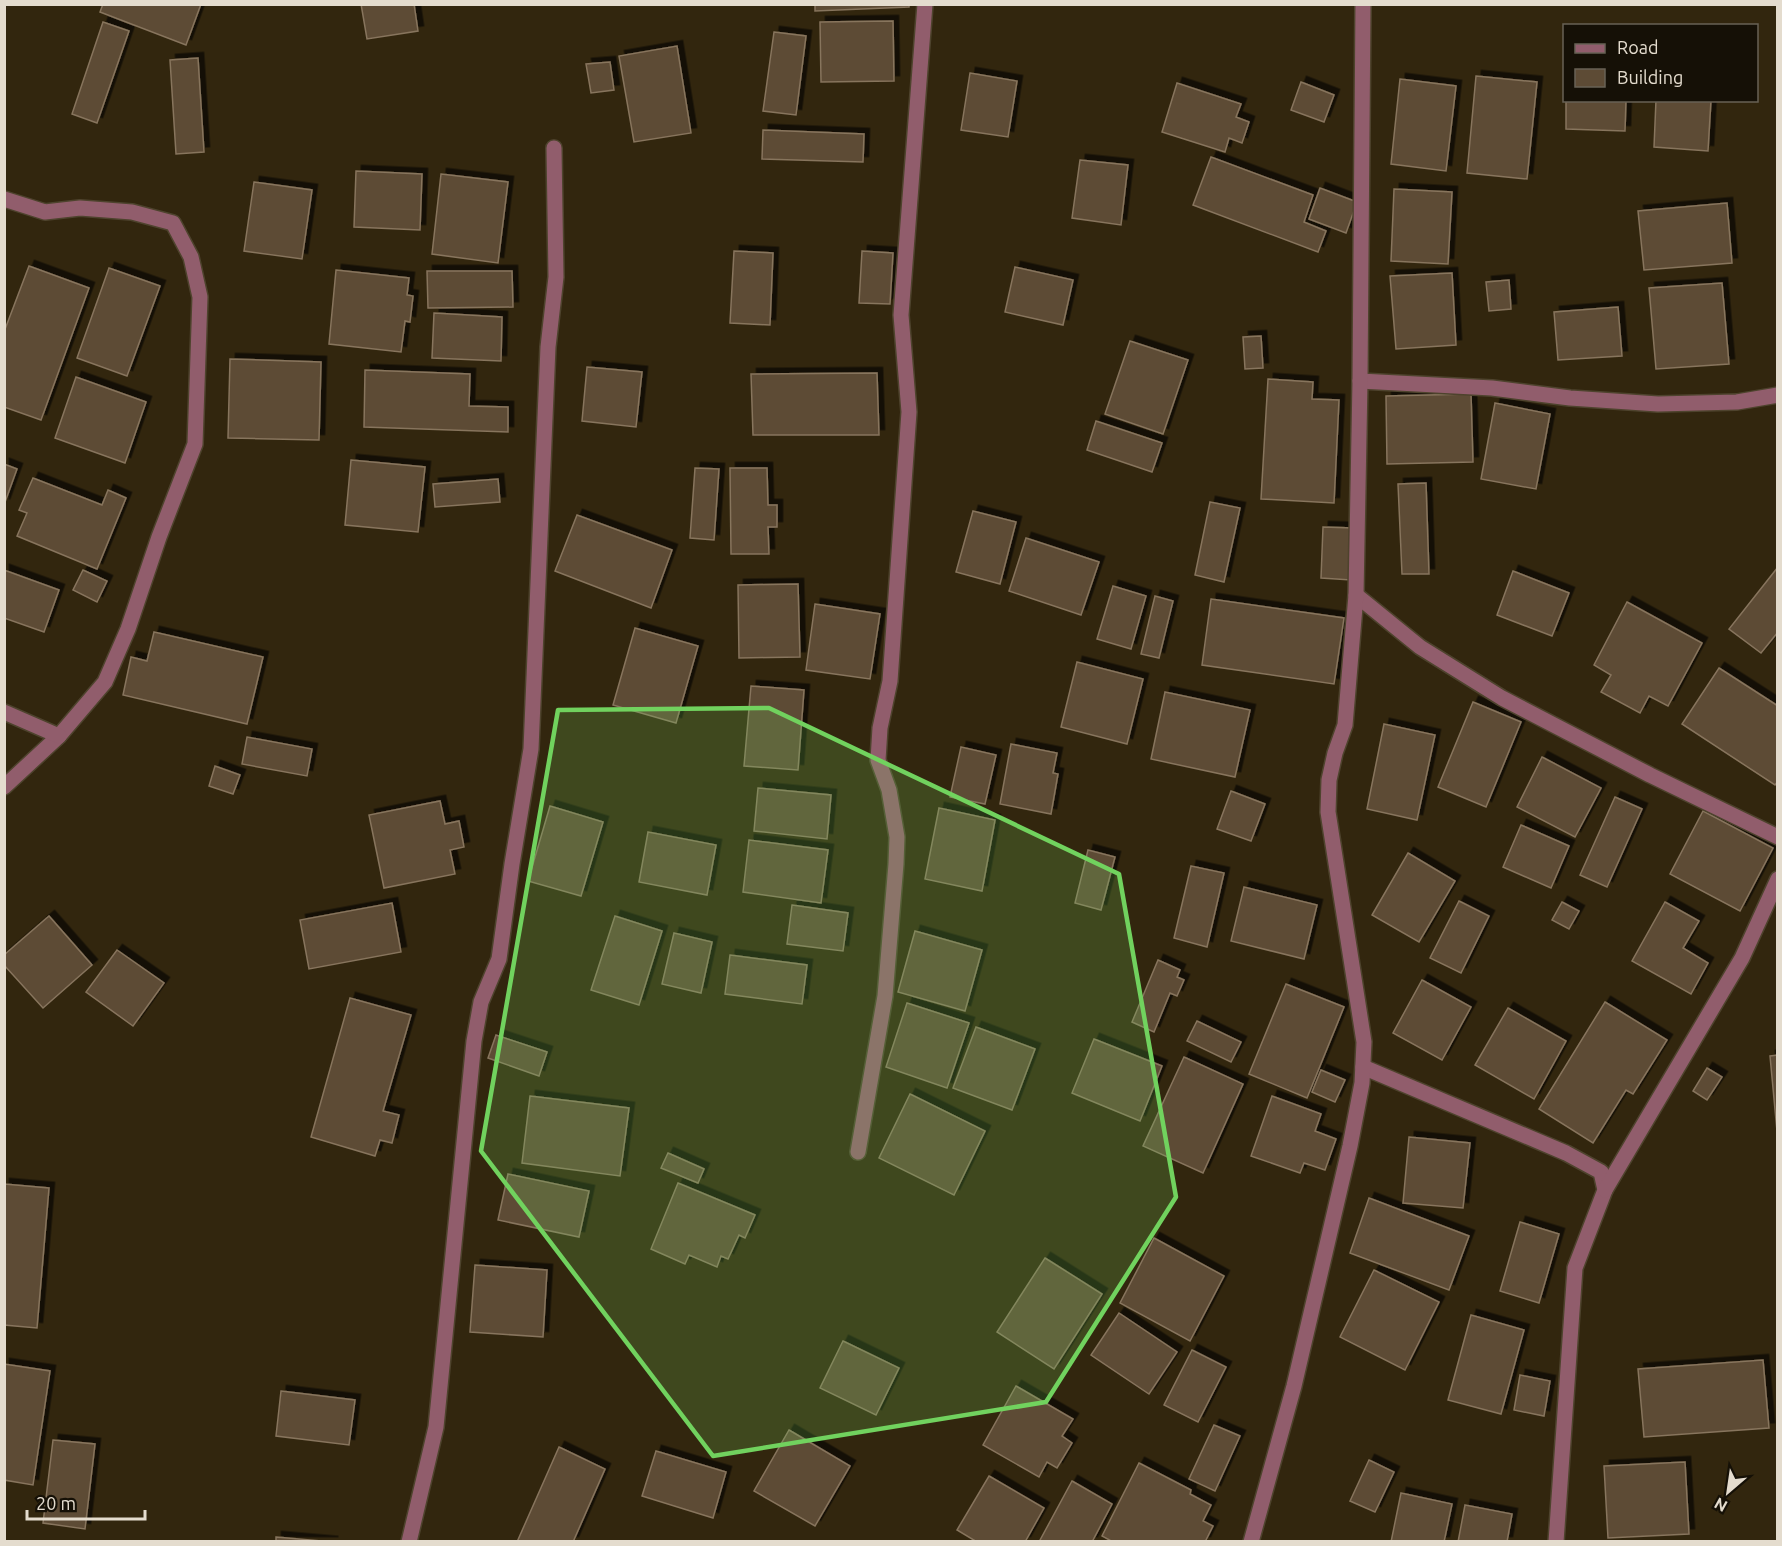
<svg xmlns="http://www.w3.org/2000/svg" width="1782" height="1546" font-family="Ubuntu,sans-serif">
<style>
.building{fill:#5d4b35;stroke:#87745d;stroke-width:1.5;filter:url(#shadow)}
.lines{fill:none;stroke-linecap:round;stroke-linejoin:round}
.minor-casing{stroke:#4e432d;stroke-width:18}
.minor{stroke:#915d6c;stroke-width:15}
.marked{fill:#71d25e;fill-opacity:0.2;stroke:#71d25e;stroke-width:4.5;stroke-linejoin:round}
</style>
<defs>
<filter id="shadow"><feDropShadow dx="5.5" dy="-5.5" stdDeviation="0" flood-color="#0009"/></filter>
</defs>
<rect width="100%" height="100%" fill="#32260e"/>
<g class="building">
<polygon points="103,4 201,4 186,45 100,12"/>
<polygon points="361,4 414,4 418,31 367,39"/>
<polygon points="815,4 909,4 909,7 815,11"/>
<polygon points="893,21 894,81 821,82 820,22"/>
<polygon points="103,22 129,31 97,123 72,114"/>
<polygon points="774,32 806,36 796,115 763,111"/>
<polygon points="677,46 691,133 634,142 619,56"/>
<polygon points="198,58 204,152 176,154 170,60"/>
<polygon points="610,62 614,90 591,93 586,64"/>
<polygon points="970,73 1017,81 1008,137 961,130"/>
<polygon points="1476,76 1537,82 1527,179 1467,173"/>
<polygon points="1400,79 1456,86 1446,171 1391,164"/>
<polygon points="1301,82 1334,95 1324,122 1291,110"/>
<polygon points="1177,83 1241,104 1236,117 1249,122 1242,143 1229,138 1225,152 1162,132"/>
<polygon points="1566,100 1626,100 1625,131 1566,129"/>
<polygon points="1656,100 1711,100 1708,151 1654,147"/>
<polygon points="763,130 864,134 863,162 762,159"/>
<polygon points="1211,157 1313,195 1304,222 1326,231 1318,252 1193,205"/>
<polygon points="1080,160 1128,165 1121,225 1072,218"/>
<polygon points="356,171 422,174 420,230 354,227"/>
<polygon points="441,174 508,182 498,263 432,254"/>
<polygon points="254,182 312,190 302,259 244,251"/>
<polygon points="1320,188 1357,202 1346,233 1309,219"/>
<polygon points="1394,189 1452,192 1448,264 1391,261"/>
<polygon points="1727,203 1732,263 1644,270 1638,211"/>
<polygon points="734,251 773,253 770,325 730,323"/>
<polygon points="862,251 893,253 890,304 859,303"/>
<polygon points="29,266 89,288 41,420 4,407 4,332"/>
<polygon points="1015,267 1073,280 1063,325 1005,312"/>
<polygon points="109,268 160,286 127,376 77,358"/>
<polygon points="336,270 409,278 407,295 413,296 410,322 405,321 401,352 329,344"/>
<polygon points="427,271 512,271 513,307 428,308"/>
<polygon points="1452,273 1456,345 1396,349 1390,276"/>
<polygon points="1509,280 1511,309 1489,311 1486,282"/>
<polygon points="1722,283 1729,364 1656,369 1649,288"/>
<polygon points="1618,307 1622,356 1558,360 1554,312"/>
<polygon points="434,313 502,317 501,361 432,358"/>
<polygon points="1261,336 1263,368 1245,369 1243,337"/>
<polygon points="1130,341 1188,360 1163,434 1105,414"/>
<polygon points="230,359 321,362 319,440 228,438"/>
<polygon points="587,367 642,372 636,427 582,421"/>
<polygon points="365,370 470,374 469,406 508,407 508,432 364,427"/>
<polygon points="877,373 879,435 753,435 751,374"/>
<polygon points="76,377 146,402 125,463 55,438"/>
<polygon points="1268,379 1313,382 1312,399 1339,400 1334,503 1261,499"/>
<polygon points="1471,394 1473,462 1387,464 1386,396"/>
<polygon points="1495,403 1550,414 1536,489 1481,479"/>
<polygon points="1096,421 1162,443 1152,472 1087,450"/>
<polygon points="351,460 425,467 418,532 345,525"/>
<polygon points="4,464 17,469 4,505"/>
<polygon points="695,468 719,469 714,540 690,538"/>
<polygon points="730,468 767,468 768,505 777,505 777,527 768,527 769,554 731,554"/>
<polygon points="33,478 102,505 108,490 126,498 97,569 17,536 27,513 19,510"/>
<polygon points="498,479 500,502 435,507 433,484"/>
<polygon points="1426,483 1429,574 1402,574 1398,484"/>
<polygon points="1210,502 1240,508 1224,582 1195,575"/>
<polygon points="973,511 1016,522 1000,584 956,572"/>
<polygon points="577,515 672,550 651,608 555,571"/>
<polygon points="1323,527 1353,528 1351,580 1321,578"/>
<polygon points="1026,538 1099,562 1081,615 1009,591"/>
<polygon points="1778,567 1778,632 1761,653 1729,629"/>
<polygon points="4,570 59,590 44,632 4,618"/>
<polygon points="83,570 107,581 97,602 73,590"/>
<polygon points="1513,571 1569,593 1552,636 1497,615"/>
<polygon points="798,584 800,657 739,658 738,585"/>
<polygon points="1113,586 1146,596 1131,649 1097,639"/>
<polygon points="1155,596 1173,601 1159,658 1141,654"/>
<polygon points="1211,599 1344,618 1334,684 1202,665"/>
<polygon points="1627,602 1702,643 1668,706 1649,696 1640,713 1601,692 1611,675 1594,665"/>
<polygon points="815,604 880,614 870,679 806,670"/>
<polygon points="635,628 698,646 676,723 613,705"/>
<polygon points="154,632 263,657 247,724 123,695 131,657 147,661"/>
<polygon points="1077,662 1143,679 1127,744 1061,727"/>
<polygon points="1719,668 1778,706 1778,781 1775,785 1682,724"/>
<polygon points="751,686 804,690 798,770 744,766"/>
<polygon points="1165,692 1250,710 1235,777 1151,759"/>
<polygon points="1473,702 1521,722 1486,807 1438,787"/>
<polygon points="1384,724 1435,735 1417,820 1367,809"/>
<polygon points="247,737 312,749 307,776 242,764"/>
<polygon points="1011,744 1057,753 1053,773 1058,774 1051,814 1000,804"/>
<polygon points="961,747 996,755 985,804 950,797"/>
<polygon points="1542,757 1601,788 1575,837 1517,807"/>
<polygon points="215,766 240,775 233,794 209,786"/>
<polygon points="758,788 831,795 827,839 754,831"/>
<polygon points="1231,791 1265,804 1251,841 1217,829"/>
<polygon points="1615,797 1642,809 1607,887 1580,875"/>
<polygon points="440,801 445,824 459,821 464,847 450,850 455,874 384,888 369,815"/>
<polygon points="550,806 603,822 581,896 528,881"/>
<polygon points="939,808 995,820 982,891 925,879"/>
<polygon points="1703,811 1773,848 1740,911 1670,874"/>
<polygon points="1521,825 1569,846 1551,888 1503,867"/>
<polygon points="648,832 716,845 707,895 639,882"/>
<polygon points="749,840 828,850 821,903 743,892"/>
<polygon points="1088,850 1115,857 1101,910 1075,903"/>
<polygon points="1408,853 1455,881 1419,942 1372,915"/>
<polygon points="1191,866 1224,873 1207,947 1174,938"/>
<polygon points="1244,887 1317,905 1304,959 1231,941"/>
<polygon points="1459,901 1489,916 1461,973 1430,958"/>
<polygon points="1562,902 1579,911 1569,929 1552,920"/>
<polygon points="1665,902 1699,921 1683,948 1708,963 1691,994 1632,961"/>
<polygon points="392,903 401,952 309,969 300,920"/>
<polygon points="792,905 848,913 843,951 787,944"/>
<polygon points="49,916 92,965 43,1008 4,965 4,955"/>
<polygon points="615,916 662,931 639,1005 591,990"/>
<polygon points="915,931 982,950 965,1011 898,992"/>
<polygon points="674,933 712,942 701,993 662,984"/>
<polygon points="117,950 164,983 133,1026 86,992"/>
<polygon points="730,955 807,965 802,1004 725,994"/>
<polygon points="1158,960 1180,970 1177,977 1184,980 1177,996 1170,993 1154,1032 1132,1022"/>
<polygon points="1422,980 1471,1007 1442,1060 1393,1033"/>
<polygon points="1286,984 1344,1007 1307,1098 1249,1074"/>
<polygon points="350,998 411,1015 383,1111 399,1115 392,1143 380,1140 375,1156 311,1137"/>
<polygon points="1605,1002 1667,1040 1633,1094 1626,1090 1593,1143 1539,1109"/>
<polygon points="907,1003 969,1023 947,1088 886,1067"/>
<polygon points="1508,1008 1566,1041 1534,1099 1475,1065"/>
<polygon points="1197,1021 1241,1042 1231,1062 1187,1041"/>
<polygon points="976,1027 1035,1049 1012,1110 953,1088"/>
<polygon points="496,1035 547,1052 539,1076 488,1058"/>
<polygon points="1094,1039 1162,1066 1140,1121 1072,1093"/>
<polygon points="1778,1055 1778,1131 1777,1131 1770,1056"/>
<polygon points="1184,1057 1243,1084 1203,1173 1143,1146"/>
<polygon points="1707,1068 1722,1077 1707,1100 1693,1091"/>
<polygon points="1321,1070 1345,1080 1335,1102 1312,1092"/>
<polygon points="910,1094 985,1131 954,1195 879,1158"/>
<polygon points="530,1096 629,1108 620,1176 522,1163"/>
<polygon points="1272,1096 1321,1114 1315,1131 1336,1139 1325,1170 1304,1163 1300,1173 1251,1156"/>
<polygon points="1409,1137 1470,1143 1463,1208 1403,1203"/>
<polygon points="668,1153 704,1169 698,1183 661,1168"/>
<polygon points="508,1174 589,1191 579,1237 498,1220"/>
<polygon points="678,1183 755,1215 745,1238 739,1235 728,1259 721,1256 717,1267 689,1255 685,1264 651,1249"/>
<polygon points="4,1184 49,1188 37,1328 4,1325"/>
<polygon points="1369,1198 1469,1236 1449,1290 1350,1253"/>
<polygon points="1520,1222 1559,1234 1539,1303 1500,1291"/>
<polygon points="1154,1238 1224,1276 1190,1341 1120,1303"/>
<polygon points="1045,1258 1102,1294 1054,1369 997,1332"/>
<polygon points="475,1265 547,1270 543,1337 470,1332"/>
<polygon points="1374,1270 1439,1302 1405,1370 1340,1337"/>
<polygon points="1119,1313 1177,1352 1149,1394 1091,1355"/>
<polygon points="1471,1315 1524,1330 1501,1414 1448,1400"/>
<polygon points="843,1341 899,1368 876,1415 820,1388"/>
<polygon points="1192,1350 1226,1367 1198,1422 1164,1405"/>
<polygon points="1763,1360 1769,1428 1644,1437 1638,1369"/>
<polygon points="4,1364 50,1371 33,1485 4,1480"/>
<polygon points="1520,1375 1550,1381 1544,1416 1514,1410"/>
<polygon points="1016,1386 1073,1419 1062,1436 1072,1443 1057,1468 1047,1462 1039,1477 983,1445"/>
<polygon points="281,1391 355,1400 349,1445 276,1436"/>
<polygon points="1214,1425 1240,1436 1215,1491 1189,1479"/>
<polygon points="789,1430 850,1466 815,1526 754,1491"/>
<polygon points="53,1440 95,1444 85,1529 43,1523"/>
<polygon points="559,1447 605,1469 573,1542 517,1542"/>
<polygon points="656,1451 726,1472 713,1518 642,1496"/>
<polygon points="1369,1460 1394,1472 1375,1512 1350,1501"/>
<polygon points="1685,1462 1689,1534 1608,1538 1604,1466"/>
<polygon points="1139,1463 1191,1490 1190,1494 1211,1505 1203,1521 1213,1526 1205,1542 1113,1542 1102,1536"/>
<polygon points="989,1476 1044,1508 1025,1542 977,1542 957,1530"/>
<polygon points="1072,1481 1112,1504 1092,1542 1039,1542"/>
<polygon points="1401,1493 1452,1504 1444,1542 1391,1542"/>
<polygon points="1465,1505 1512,1514 1507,1542 1458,1542"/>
<polygon points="276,1537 333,1542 276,1542"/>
</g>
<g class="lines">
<g class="minor-casing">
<g id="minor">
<polyline points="4,199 45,212 80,208 132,212 173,223 191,257 200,297 195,444 159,537 128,629 105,682 59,736 4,787"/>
<polyline points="1360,381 1492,388 1570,398 1658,404 1737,402 1778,395"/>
<polyline points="1356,595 1420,647 1502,698 1650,775 1778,837"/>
<polyline points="4,712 59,736"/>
<polyline points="1363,1067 1566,1153 1601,1172 1605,1190 1575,1268 1556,1542"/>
<polyline points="858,1152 885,996 896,864 897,837 889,790 878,760 880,728 890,681 909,412 901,315 925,4"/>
<polyline points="1605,1190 1742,958 1778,879"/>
<polyline points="409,1542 436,1427 474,1041 481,1002 499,959 512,864 531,749 548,347 556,277 554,148"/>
<polyline points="1251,1542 1294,1386 1350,1146 1362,1083 1364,1042 1328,812 1329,780 1335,753 1345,725 1356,595 1360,381 1363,4"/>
</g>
</g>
<use href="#minor" class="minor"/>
</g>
<path class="marked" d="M 769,708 L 1119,874 L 1176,1197 L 1046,1402 L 713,1456 L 481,1151 L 558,710 Z"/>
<rect width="1782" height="1546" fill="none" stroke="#e4dcce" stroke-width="12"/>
<rect x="1563" y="24" width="195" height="78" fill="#151006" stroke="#686256" stroke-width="1.5"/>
<rect x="1575" y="44" width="30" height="9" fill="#915d6c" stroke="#686256" stroke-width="1.5"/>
<text x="1617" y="54" font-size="18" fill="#e4dcce">Road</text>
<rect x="1575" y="69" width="30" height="18" fill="#5d4b35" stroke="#686256" stroke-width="1.5"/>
<text x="1617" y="84" font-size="18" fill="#e4dcce">Building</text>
<g transform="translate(1728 1492) rotate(209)" stroke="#151006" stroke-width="4.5" paint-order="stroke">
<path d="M0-4.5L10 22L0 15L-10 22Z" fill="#e4dcce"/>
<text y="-9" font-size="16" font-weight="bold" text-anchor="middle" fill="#e4dcce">N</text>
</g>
<path d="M27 1510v9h118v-9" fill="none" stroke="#e4dcce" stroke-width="3"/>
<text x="36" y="1510" font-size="18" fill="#e4dcce" stroke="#151006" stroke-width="4.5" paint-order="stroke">20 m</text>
</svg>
